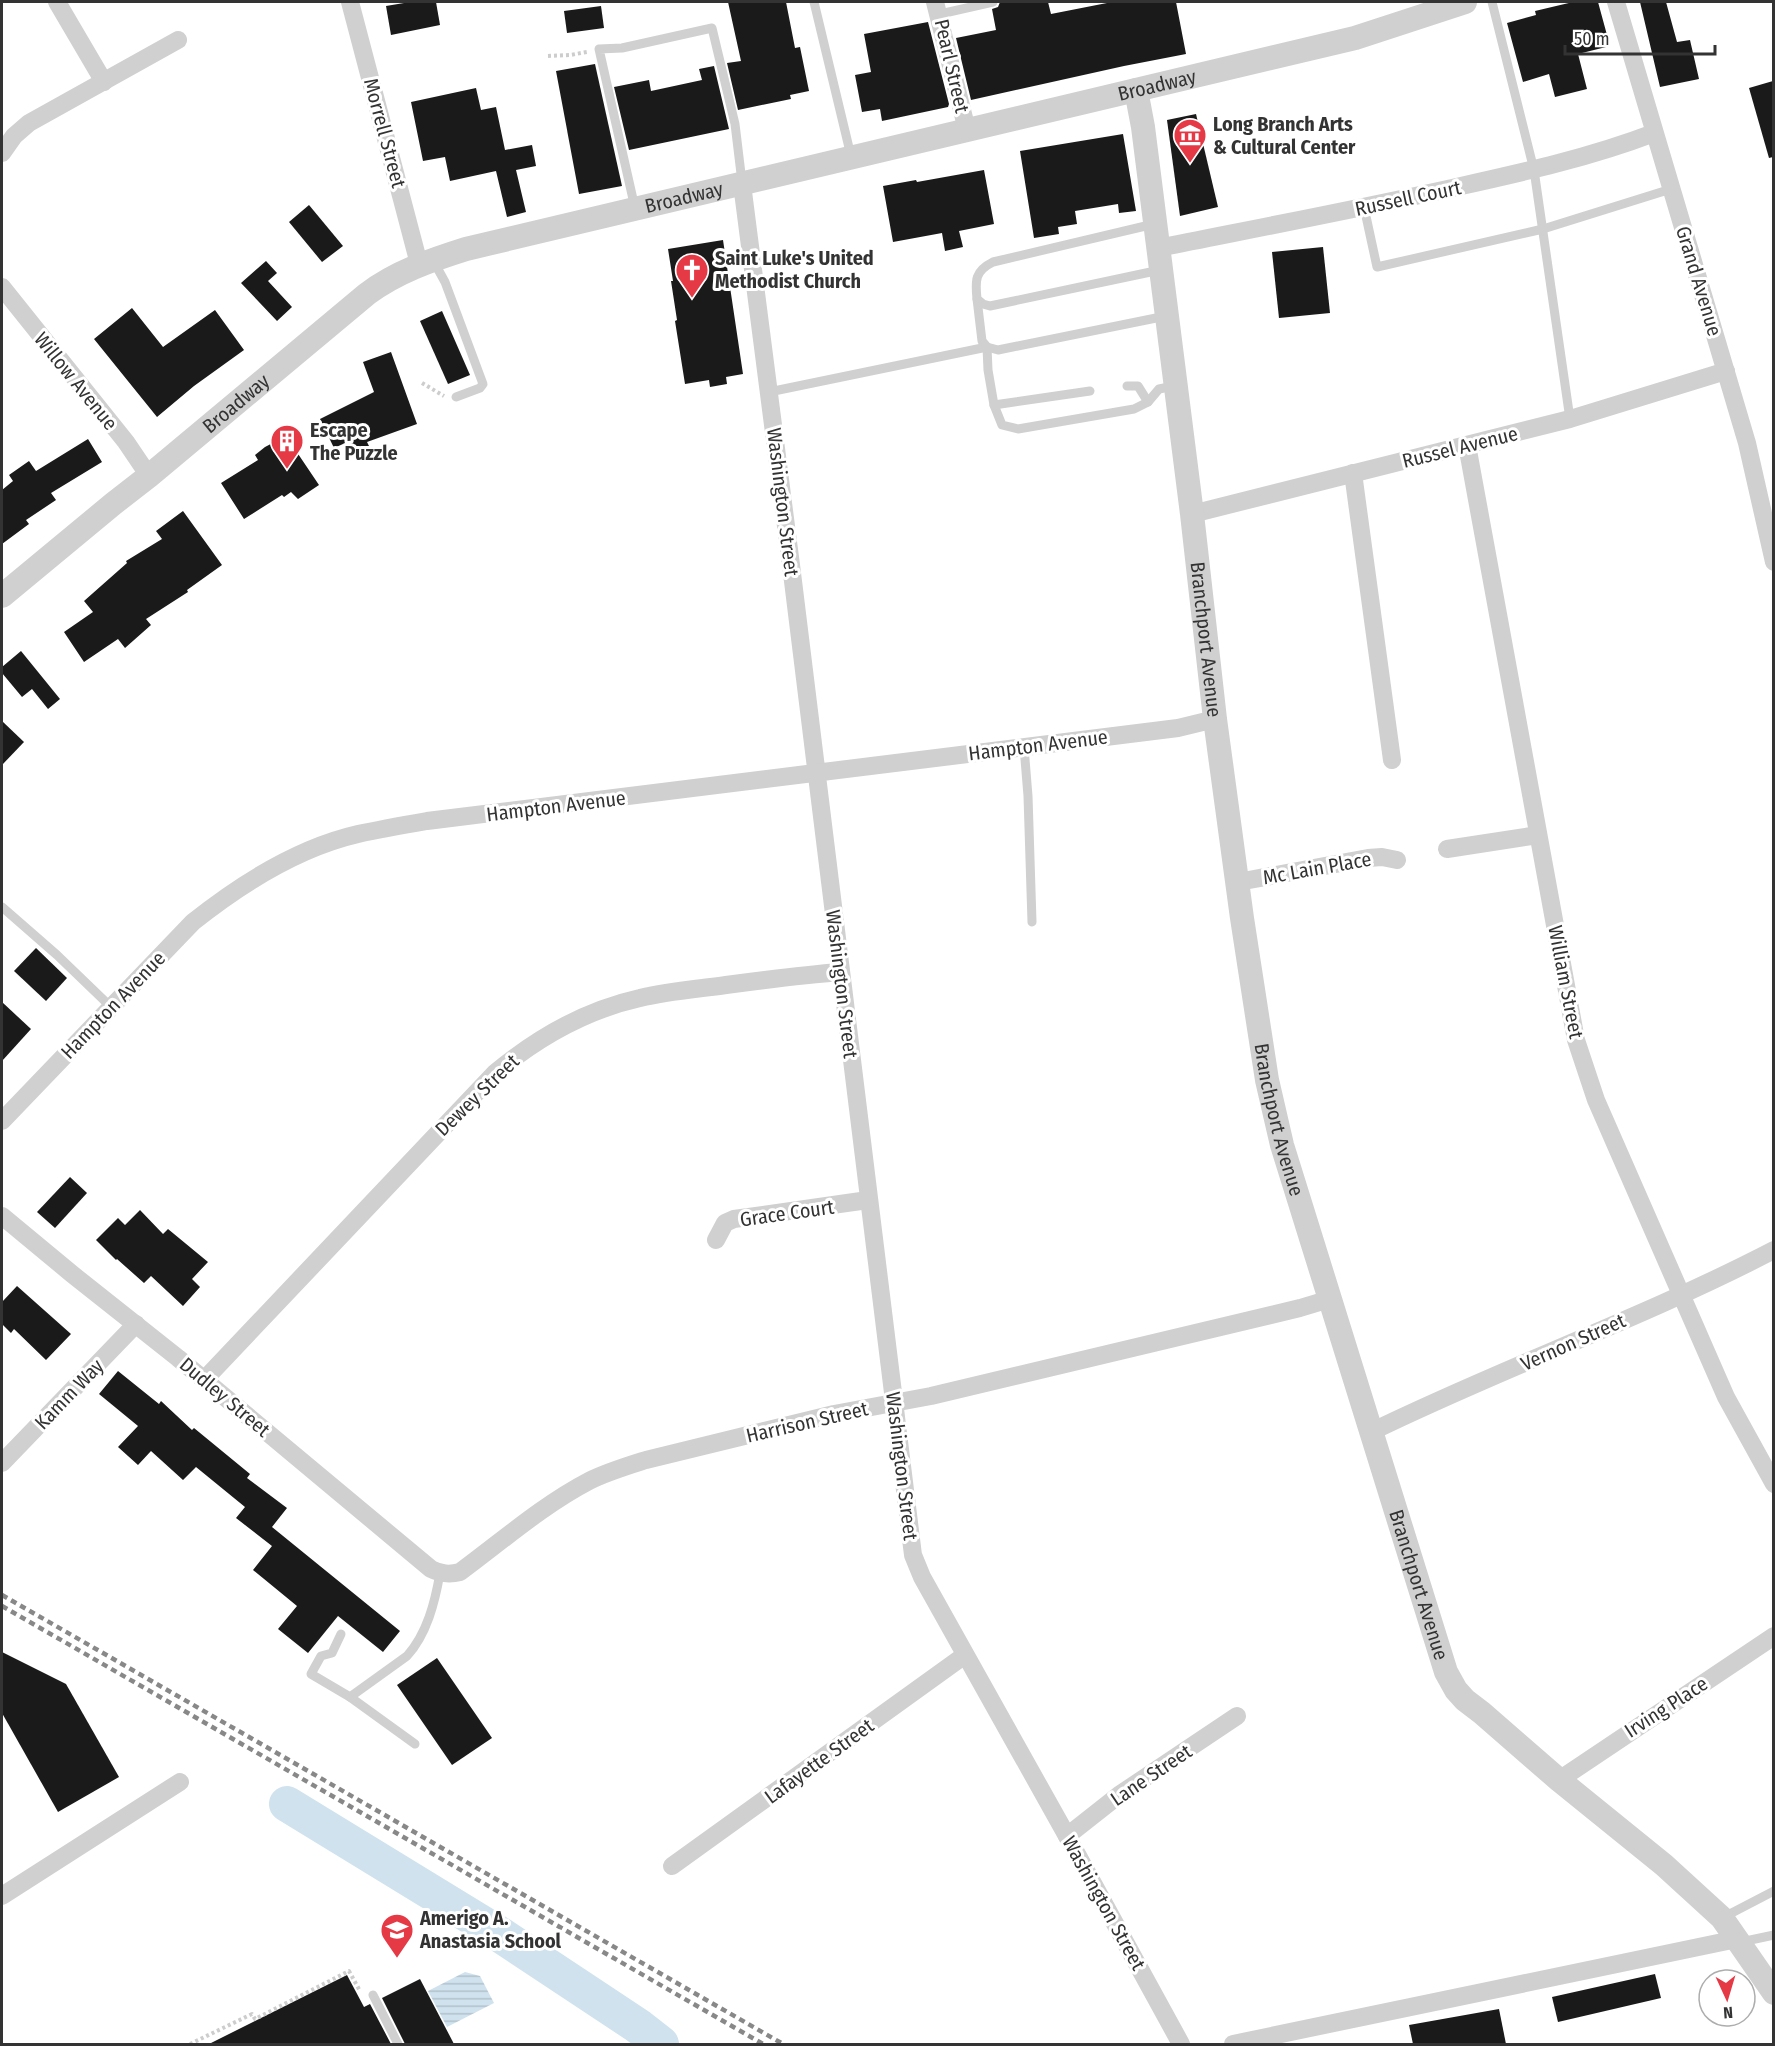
<svg xmlns="http://www.w3.org/2000/svg" width="1775" height="2046" font-family="'Fira Sans Condensed',sans-serif">
<style>
.water{fill:url(#water-rules)}
.lines{fill:none;stroke-linecap:round;stroke-linejoin:round}
.river{stroke:#cfe2ee;stroke-width:36}
.building{fill:#1a1a1a}
.path{stroke:#cdcdcd;stroke-width:4;stroke-dasharray:3 3;stroke-linecap:butt}
.service{stroke:#d0d0d0;stroke-width:9}
.minor{stroke:#d0d0d0;stroke-width:18}
.tertiary{stroke:#d0d0d0;stroke-width:24}
.rail{stroke:#888;stroke-width:4.5;stroke-dasharray:6 4.5;stroke-linecap:butt}
.labels{text-anchor:middle;dominant-baseline:central;stroke-width:6;stroke-linejoin:round;paint-order:stroke}
.street-label{font-size:20px;fill:#333;stroke:#fff}
.poi-label{font-size:20px;font-weight:bold;fill:#333;stroke:#fff;text-anchor:start}
</style>
<defs>
<pattern id="water-rules" width="6" height="5" patternUnits="userSpaceOnUse" patternTransform="scale(1.5)"><rect width="6" height="5" fill="#cfe2ee"/><path d="M0 2.5h6" fill="none" stroke="#b2c2cd"/></pattern>
</defs>
<rect width="100%" height="100%" fill="#fff"/>
<polygon class="water" points="465,1972 480,1976 494,2003 447,2027 428,1991"/>
<g class="lines">
<polyline class="river" points="287,1804 493,1930 638,2026 661,2044"/>
</g>
<g class="building">
<polygon points="410,2 436,2 440,25 391,35 386,6"/>
<polygon points="728,2 786,2 795,48 800,47 809,91 790,95 791,99 738,110 727,63 741,61"/>
<polygon points="1000,2 1048,2 1051,14 1112,2 1176,2 1186,54 1124,66 971,100 956,38 996,30 992,9 998,7"/>
<polygon points="1573,2 1598,2 1610,46 1578,54 1587,89 1555,97 1549,74 1523,82 1507,23 1536,15 1535,11"/>
<polygon points="1640,2 1666,2 1677,42 1690,40 1699,79 1660,87"/>
<polygon points="601,6 604,28 567,33 564,11"/>
<polygon points="928,22 949,104 948,107 882,121 880,109 862,112 855,75 871,72 864,34"/>
<polygon points="595,64 622,186 579,194 556,71"/>
<polygon points="714,66 729,129 629,150 614,87 649,80 651,91 702,80 699,69"/>
<polygon points="1773,81 1773,157 1769,158 1749,88"/>
<polygon points="476,88 481,110 496,107 505,150 532,145 536,166 516,170 526,212 507,217 496,171 450,181 445,157 423,161 411,102"/>
<polygon points="1196,114 1218,207 1180,216 1167,120"/>
<polygon points="1123,134 1136,211 1119,213 1118,204 1075,211 1077,224 1058,227 1059,234 1034,238 1020,151"/>
<polygon points="984,170 994,224 959,231 963,247 945,251 942,233 893,242 883,186 916,180 917,182"/>
<polygon points="309,205 343,246 322,262 289,222"/>
<polygon points="723,240 743,374 726,377 727,384 710,387 709,380 685,384 675,321 677,320 671,281 673,281 668,249"/>
<polygon points="1323,247 1330,313 1279,318 1272,252"/>
<polygon points="266,261 277,273 268,281 292,307 277,321 241,283"/>
<polygon points="132,308 163,347 215,310 244,350 194,386 157,417 94,339"/>
<polygon points="442,311 470,375 448,384 420,321"/>
<polygon points="391,352 417,424 367,442 370,448 350,457 343,444 334,448 320,419 374,392 363,362"/>
<polygon points="286,436 319,485 298,499 291,492 284,497 282,495 244,519 221,483 258,460 255,455 265,447"/>
<polygon points="88,439 102,462 51,493 56,500 26,520 29,524 2,544 2,490 13,481 9,475 29,461 36,471"/>
<polygon points="183,511 222,565 187,590 188,592 146,619 151,625 125,648 118,639 84,662 64,632 93,612 84,601 127,563 126,561 162,539 156,531"/>
<polygon points="21,651 60,699 48,709 32,689 22,697 2,673 2,667"/>
<polygon points="2,721 24,742 2,765"/>
<polygon points="36,948 67,978 46,1001 14,971"/>
<polygon points="2,1002 31,1029 2,1061"/>
<polygon points="70,1177 87,1193 55,1228 37,1212"/>
<polygon points="140,1210 163,1234 168,1229 208,1262 192,1279 200,1287 183,1306 151,1276 144,1283 117,1259 116,1260 96,1240 118,1218 125,1225"/>
<polygon points="17,1286 71,1334 46,1360 14,1329 11,1333 2,1324 2,1302"/>
<polygon points="118,1371 159,1404 161,1401 192,1430 194,1428 250,1474 247,1478 287,1508 272,1527 400,1631 383,1652 338,1616 308,1653 278,1629 297,1606 253,1570 272,1546 236,1518 245,1507 196,1467 183,1480 151,1451 138,1465 118,1447 138,1426 99,1394"/>
<polygon points="2,1652 66,1684 119,1777 58,1812 2,1713"/>
<polygon points="437,1658 492,1738 452,1765 397,1685"/>
<polygon points="1655,1974 1661,1998 1558,2022 1552,1997"/>
<polygon points="347,1975 364,2007 370,2004 391,2044 209,2044"/>
<polygon points="420,1979 454,2044 405,2044 382,1998"/>
<polygon points="1499,2009 1506,2044 1413,2044 1409,2025"/>
</g>
<g class="lines">
<g class="path">
<polyline points="548,56 570,55 587,52"/>
<polyline points="422,383 444,396"/>
<polyline points="190,2044 252,2014 255,2019 349,1971 360,1991"/>
</g>
<g class="service">
<polyline points="814,2 851,156"/>
<polyline points="1492,2 1534,170 1570,419"/>
<polyline points="940,14 993,2"/>
<polyline points="1364,207 1377,267 1543,229 1671,189"/>
<polyline points="635,208 599,49 622,48 712,28 735,124 742,182"/>
<path d="M 1154,224 L 993,262 C 975,271 975,280 977,299 L 983,304 L 990,306 L 1160,270"/>
<polyline points="434,262 445,282 483,384 480,388 456,397"/>
<polyline points="977,299 982,341 987,347 988,370 994,405 1002,425 1018,429 1134,409 1148,402 1159,389 1174,386"/>
<polyline points="1127,386 1138,386 1148,402"/>
<polyline points="769,392 987,347 998,350 1166,316"/>
<polyline points="994,405 1090,391"/>
<polyline points="1024,747 1028,796 1032,922"/>
<polyline points="2,907 57,955 111,1007"/>
<path d="M 341,1634 L 332,1653 L 321,1656 L 311,1674 L 350,1697 L 407,1656 C 427,1634 435,1602 440,1573"/>
<polyline points="350,1697 415,1744"/>
<polyline points="1722,1918 1774,1891"/>
<polyline points="1741,1942 1774,1935"/>
<polyline points="373,1995 398,2044"/>
</g>
<g class="minor">
<polyline points="57,2 104,82"/>
<polyline points="350,2 419,264"/>
<polyline points="935,2 967,130"/>
<polyline points="1616,2 1747,443 1774,562"/>
<polyline points="2,153 14,136 29,123 178,40"/>
<polyline points="742,184 791,565 913,1555 922,1577 1067,1836 1181,2044"/>
<path d="M 1158,248 C 1253,229 1348,211 1443,190 C 1515,174 1586,159 1654,133"/>
<polyline points="2,287 126,442 149,476"/>
<polyline points="1467,445 1576,1040 1596,1100 1726,1397 1774,1484"/>
<polyline points="1353,473 1392,760"/>
<polyline points="1192,514 1570,419 1726,371"/>
<polyline points="1447,849 1538,835"/>
<polyline points="1238,882 1368,858 1382,857 1397,860"/>
<path d="M 2,1121 L 193,922 C 242,883 297,848 358,834 C 381,829 404,825 427,821 L 1178,728 L 1215,719"/>
<path d="M 2,1216 L 72,1274 L 178,1358 L 431,1569 C 441,1574 449,1575 460,1572 C 502,1541 543,1505 589,1481 C 607,1472 627,1466 646,1460 L 834,1414 L 931,1396 L 1300,1308 L 1330,1299"/>
<polyline points="716,1240 725,1223 734,1219 868,1200"/>
<path d="M 204,1380 L 495,1073 C 537,1038 586,1010 640,998 C 668,991 698,989 726,985 C 764,980 802,975 840,972"/>
<path d="M 1371,1432 C 1504,1367 1643,1318 1774,1250"/>
<polyline points="2,1463 136,1324"/>
<polyline points="1559,1780 1774,1636"/>
<polyline points="1067,1836 1119,1795 1237,1716"/>
<polyline points="672,1866 965,1655"/>
<polyline points="2,1896 180,1782"/>
<polyline points="1233,2044 1737,1939"/>
</g>
<g class="tertiary">
<path id="s1" d="M 1136,90 L 1143,127 L 1192,514 L 1215,719 L 1242,918 L 1267,1080 L 1282,1145 L 1446,1672 L 1456,1690 L 1465,1700 L 1482,1713 L 1559,1780 L 1664,1865 L 1722,1918 L 1774,1993"/>
<path id="s2" d="M 2,596 L 113,504 L 149,476 L 367,294 C 396,272 431,260 466,249 L 1355,38 L 1465,2"/>
</g>
<g class="rail">
<polyline points="2,1595 783,2044"/>
<polyline points="2,1606 763,2044"/>
</g>
</g>
<defs>
<g id="museum-pin" transform="scale(1.725)"><path d="M0 17L-7.5 6A9.5 9.5 0 1 1 7.5 6Z" fill="#e63946" stroke="#fff"/><path d="M0-6L6-3V-2H-6V-3ZM-5-1h2V3h-2ZM-1-1h2V3h-2ZM3-1h2V3H3ZM-6 4H6V6H-6Z" fill="#fff"/></g>
<g id="church-pin" transform="scale(1.725)"><path d="M0 17L-7.5 6A9.5 9.5 0 1 1 7.5 6Z" fill="#e63946" stroke="#fff"/><path d="M-1.2-6h2.4v3.5h3.3v2.4h-3.3V6h-2.4V-.1h-3.3v-2.4h3.3Z" fill="#fff"/></g>
<g id="building-pin" transform="scale(1.725)"><path d="M0 17L-7.5 6A9.5 9.5 0 1 1 7.5 6Z" fill="#e63946" stroke="#fff"/><path d="M-4-6H4V6H1V3H-1V6H-4ZM-2.5-4.3h1.7v1.8h-1.7ZM.8-4.3h1.7v1.8H.8ZM-2.5-1h1.7V.8h-1.7ZM.8-1h1.7V.8H.8Z" fill="#fff"/></g>
<g id="school-pin" transform="scale(1.725)"><path d="M0 17L-7.5 6A9.5 9.5 0 1 1 7.5 6Z" fill="#e63946" stroke="#fff"/><path d="M0-5L7-2L0 1L-7-2ZM-4 1L0 2.5L4 1V4Q0 6-4 4Z" fill="#fff"/></g>
</defs>
<g fill-rule="evenodd">
<use href="#museum-pin" x="1190" y="135"/>
<use href="#church-pin" x="692" y="270"/>
<use href="#building-pin" x="287" y="441"/>
<use href="#school-pin" x="397" y="1930"/>
</g>
<g class="labels">
<g class="street-label">
<text transform="translate(952 66) rotate(77)">Pearl Street</text>
<text stroke="none"><textPath href="#s2" startOffset="1293">Broadway</textPath></text>
<text transform="translate(385 133) rotate(75)">Morrell Street</text>
<text stroke="none"><textPath href="#s2" startOffset="807">Broadway</textPath></text>
<text transform="translate(1408 198) rotate(-12)">Russell Court</text>
<text transform="translate(1699 281) rotate(73)">Grand Avenue</text>
<text transform="translate(76 381) rotate(51)">Willow Avenue</text>
<text stroke="none"><textPath href="#s2" startOffset="303">Broadway</textPath></text>
<text transform="translate(1460 447) rotate(-14)">Russel Avenue</text>
<text transform="translate(783 502) rotate(83)">Washington Street</text>
<text stroke="none"><textPath href="#s1" startOffset="554">Branchport Avenue</textPath></text>
<text transform="translate(1038 745) rotate(-7)">Hampton Avenue</text>
<text transform="translate(556 806) rotate(-7)">Hampton Avenue</text>
<text transform="translate(1317 868) rotate(-10)">Mc Lain Place</text>
<text transform="translate(1566 982) rotate(79)">William Street</text>
<text transform="translate(842 984) rotate(83)">Washington Street</text>
<text transform="translate(113 1005) rotate(-46)">Hampton Avenue</text>
<text transform="translate(477 1095) rotate(-44)">Dewey Street</text>
<text stroke="none"><textPath href="#s1" startOffset="1040">Branchport Avenue</textPath></text>
<text transform="translate(787 1213) rotate(-8)">Grace Court</text>
<text transform="translate(1573 1342) rotate(-24)">Vernon Street</text>
<text transform="translate(69 1394) rotate(-46)">Kamm Way</text>
<text transform="translate(225 1397) rotate(40)">Dudley Street</text>
<text transform="translate(807 1422) rotate(-13)">Harrison Street</text>
<text transform="translate(902 1466) rotate(83)">Washington Street</text>
<text stroke="none"><textPath href="#s1" startOffset="1526">Branchport Avenue</textPath></text>
<text transform="translate(1666 1707) rotate(-33)">Irving Place</text>
<text transform="translate(819 1761) rotate(-36)">Lafayette Street</text>
<text transform="translate(1151 1775) rotate(-34)">Lane Street</text>
<text transform="translate(1104 1903) rotate(61)">Washington Street</text>
</g>
<g class="poi-label">
<text x="1213" y="124">Long Branch Arts<tspan x="1213" dy="23">&amp; Cultural Center</tspan></text>
<text x="715" y="258">Saint Luke's United<tspan x="715" dy="23">Methodist Church</tspan></text>
<text x="310" y="430">Escape<tspan x="310" dy="23">The Puzzle</tspan></text>
<text x="420" y="1918">Amerigo A.<tspan x="420" dy="23">Anastasia School</tspan></text>
</g>
</g>
<rect width="1775" height="2046" fill="none" stroke="#333333" stroke-width="6"/>
<g transform="translate(1727 1998) rotate(176)"><circle r="28" fill="#ffffff" stroke="#adadad" stroke-width="1.5"/>
<path d="M0-4.5L10 22L0 15L-10 22Z" fill="#e63946"/>
<text y="-9" font-size="16" font-weight="bold" text-anchor="middle" fill="#333333">N</text>
</g>
<path d="M1565 45v9h150v-9" fill="none" stroke="#333333" stroke-width="3"/>
<text x="1574" y="45" font-size="18" fill="#333333" stroke="#ffffff" stroke-width="4.5" paint-order="stroke">50 m</text>
</svg>
